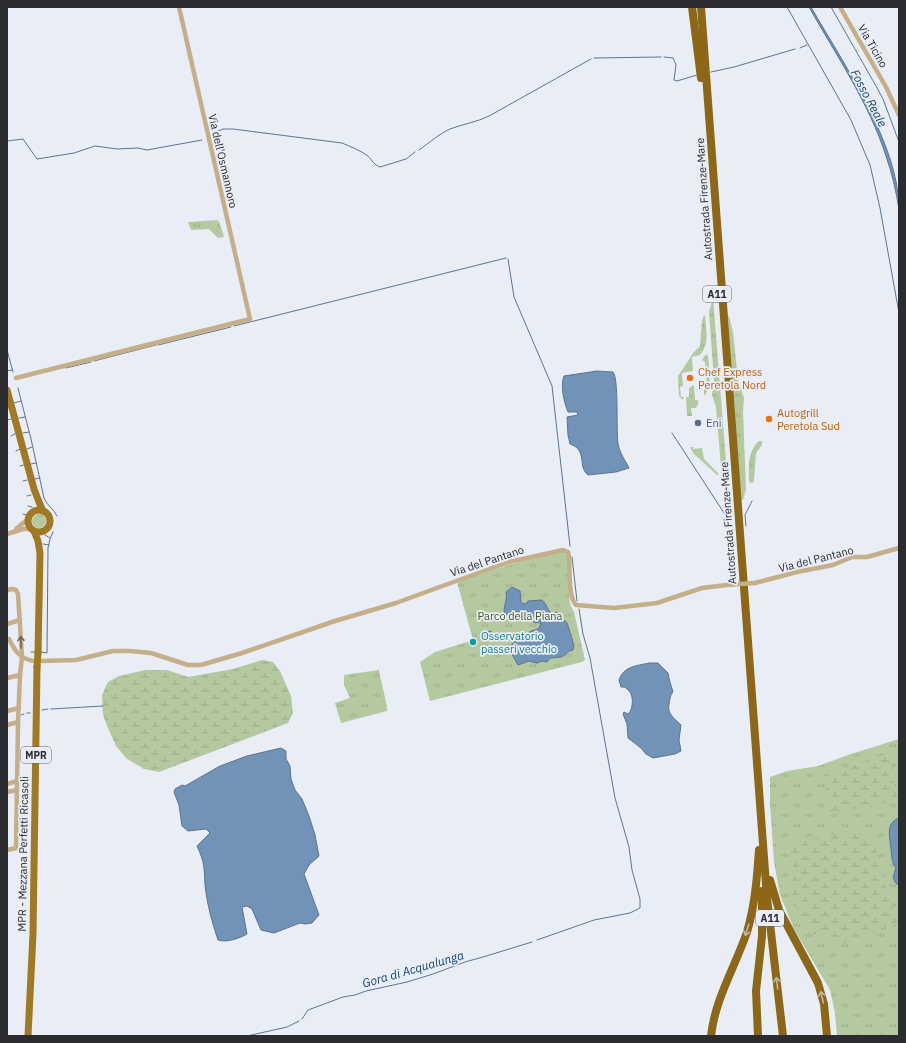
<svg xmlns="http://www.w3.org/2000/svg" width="906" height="1043" font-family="'IBM Plex Sans',sans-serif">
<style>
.grass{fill:url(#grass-tufts)}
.wetland{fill:url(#wetland-marsh)}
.water{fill:#7193b8;stroke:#5c748f}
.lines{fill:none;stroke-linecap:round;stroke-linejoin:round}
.stream{stroke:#5c748f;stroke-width:1}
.minor{stroke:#c4af88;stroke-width:4.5}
.primary{stroke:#a07925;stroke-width:7}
.motorway{stroke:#8c6717;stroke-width:8}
.minor-bridge{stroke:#c4af88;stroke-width:4.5}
.primary-bridge{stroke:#a07925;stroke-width:7}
.oneway{stroke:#6f6757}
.oneway2{stroke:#c4b79d}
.food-dot{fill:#e8710a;stroke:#e9edf6;stroke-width:1.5}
.service-dot{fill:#5c6f8a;stroke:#e9edf6;stroke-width:1.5}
.culture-dot{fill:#0f9aa8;stroke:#e9edf6;stroke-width:1.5}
.labels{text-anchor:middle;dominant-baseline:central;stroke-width:3.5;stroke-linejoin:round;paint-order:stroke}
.shield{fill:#e9edf6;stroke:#63666b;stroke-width:1}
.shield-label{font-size:10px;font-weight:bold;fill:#2a2c2f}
.street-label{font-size:11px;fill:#2a2c2f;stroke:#e9edf6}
.food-label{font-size:11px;fill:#c56008;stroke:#e9edf6;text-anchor:start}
.service-label{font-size:11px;fill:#4e5e75;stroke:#e9edf6;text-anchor:start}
.park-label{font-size:11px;fill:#3f5a17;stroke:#e9edf6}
.culture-label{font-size:11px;fill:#0d838f;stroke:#e9edf6;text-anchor:start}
.water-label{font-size:12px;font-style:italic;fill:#104474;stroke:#e9edf6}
</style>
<defs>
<pattern id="grass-tufts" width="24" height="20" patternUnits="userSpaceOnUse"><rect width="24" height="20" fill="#b5c9a0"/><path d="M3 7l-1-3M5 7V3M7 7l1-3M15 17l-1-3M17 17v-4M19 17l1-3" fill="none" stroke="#9cad8a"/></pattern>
<pattern id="wetland-marsh" width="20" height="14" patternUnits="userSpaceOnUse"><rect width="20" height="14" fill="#b5c9a0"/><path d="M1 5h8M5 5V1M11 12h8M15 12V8" fill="none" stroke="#9cad8a"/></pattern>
</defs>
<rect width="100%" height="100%" fill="#e9edf6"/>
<g class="grass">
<polygon points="219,220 214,224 219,221 224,237 218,238 209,229 191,230 188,222"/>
<polygon points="713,298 728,487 727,489 721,467 716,407 712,395 714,380 709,312"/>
<path d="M 704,315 L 705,316 C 706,330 710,344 700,355 L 692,357 L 693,371 L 682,373 L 683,386 L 680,387 L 681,397 L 684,397 L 683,400 L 679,396 L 678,376 L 694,352 L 700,346 L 702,321 Z"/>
<polygon points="728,316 729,316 733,332 738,380 744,398 743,412 746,489 743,500 741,500"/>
<path d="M 706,354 L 708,356 C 709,370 713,385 704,396 L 704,389 L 707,388 L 705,362 L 702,360 Z"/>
<polygon points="694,385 695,400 698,400 698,404 696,408 691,408 692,416 687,416 686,397 689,397 689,388"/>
<path d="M 759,441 L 762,441 L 762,445 L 756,453 L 754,480 L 753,483 L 751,483 L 749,481 C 749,467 747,452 759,441 Z"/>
<polygon points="690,447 693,447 693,449 702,448 704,459 718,473 718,475 717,475 693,453"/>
<circle cx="39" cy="521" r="7"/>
<polygon points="559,552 564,552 567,556 570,604 574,612 585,660 582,662 430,701 420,662 435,652 473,640 457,582 508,565"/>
<path d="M 379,670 C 380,678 388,707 387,711 L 341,723 L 335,703 L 350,698 L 344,685 L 344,675 Z"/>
<polygon points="899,739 899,1036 837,1036 835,1013 830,990 794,929 780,895 774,862 770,804 770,777 787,771 818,766 851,754"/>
</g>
<g class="wetland">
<polygon points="262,660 273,662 280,671 291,696 293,713 288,723 159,772 144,769 127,759 116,746 108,728 103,715 102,695 108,682 119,676 145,670 167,670 188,677 233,669"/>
<polygon points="883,755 890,758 898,800 830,815 823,775"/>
<polygon points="854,830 875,847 888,897 899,923 874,934 845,942 828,940 814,934 800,915 791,893 795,865 789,852 797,842"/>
</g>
<g class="water">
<path d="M 809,7 L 811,7 C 843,63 899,144 899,209 C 896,191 892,173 886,156 C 869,103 836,55 809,7 Z"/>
<path d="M 597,371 L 613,372 C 619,379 616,429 618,443 C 619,452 625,460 629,468 L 616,472 L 588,475 C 577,466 588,450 570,444 L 568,435 L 567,417 L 578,415 L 577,412 L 568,412 C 564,402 560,386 564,376 Z"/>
<path d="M 512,587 L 520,591 L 521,603 L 526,604 L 528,601 L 542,600 C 547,604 547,611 553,614 L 555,612 L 560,613 L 563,617 L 562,620 C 565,621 566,621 567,623 C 568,625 573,642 574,646 L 573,650 L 569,651 C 562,659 560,657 550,658 L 547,662 L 542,661 L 537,663 L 529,661 L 518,665 L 511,653 L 510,646 L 516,641 C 516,638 515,636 518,634 L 519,637 L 521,635 L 522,638 L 531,631 L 538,629 L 541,624 L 538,622 L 535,623 L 521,612 L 516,612 L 505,616 C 502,607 508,601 506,592 Z"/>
<polygon points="491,631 493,640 484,641 482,633"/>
<path d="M 649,663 L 658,663 L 668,673 C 669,680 671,685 673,692 C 670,695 670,699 669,704 C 667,714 674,718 681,725 L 679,740 L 681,751 L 675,754 L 653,758 L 646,754 L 641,748 L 628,738 L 627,724 L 623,714 L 624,712 L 628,714 C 634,709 634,693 627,689 C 626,687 623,687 621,687 L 619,680 C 624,666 636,666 649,663 Z"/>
<path d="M 281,748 L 286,751 L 286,759 L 290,766 L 291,779 L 295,790 L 302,799 L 309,816 L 315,835 L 319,856 L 309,865 L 304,874 L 319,915 L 312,923 L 305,924 L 300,923 L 274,933 L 261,930 L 252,909 L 247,906 L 242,907 L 247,934 C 240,938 227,943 218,940 C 212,922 207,904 205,885 C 204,868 205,863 197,846 L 210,833 L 206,829 L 188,831 L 182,826 L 179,805 L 174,792 L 175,789 L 182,785 L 185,786 L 220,766 L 247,756 Z"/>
<path d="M 899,818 L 899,886 C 891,879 893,877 896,868 C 891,862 892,856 891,849 C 890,838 885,823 899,818 Z"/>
</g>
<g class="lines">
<g class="stream">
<polyline points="787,7 851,120 870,165 880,208 899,313"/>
<polyline points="831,7 876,86 883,99 899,142"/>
<polyline points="800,48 807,45"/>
<polyline points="664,57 673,58 676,65 674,80 677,81 697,75"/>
<polyline points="594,58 661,57"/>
<polyline points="711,72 734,67 795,49"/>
<path d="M 216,132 L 223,129 L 233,129 L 342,143 C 351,147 360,150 368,156 C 372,160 374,165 380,167 L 406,159 L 415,152"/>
<polyline points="7,141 23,139 37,159 74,153 95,146 117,149 138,148 147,150 202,140"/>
<path d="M 419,150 C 429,143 439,134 450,129 C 463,124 477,122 489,116 L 591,59"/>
<polyline points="508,259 514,297 552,386 570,546"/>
<polyline points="234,326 506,258"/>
<polyline points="158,345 231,327"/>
<polyline points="7,350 13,372"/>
<polyline points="94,361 156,345"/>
<polyline points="66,368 91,362"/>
<polyline points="7,371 12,370"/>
<path d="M 18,388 L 31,439 L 44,498 C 47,506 54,509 57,516"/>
<polyline points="14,403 21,401"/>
<polyline points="19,418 25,417"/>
<polyline points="7,420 11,419"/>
<polyline points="23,433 29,432"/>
<polyline points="672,433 726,516 728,527"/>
<polyline points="11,436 15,434"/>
<polyline points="27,449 32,447"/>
<polyline points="16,451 20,449"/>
<polyline points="31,464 36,463"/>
<polyline points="20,466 24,465"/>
<polyline points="35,479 40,478"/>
<polyline points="23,481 27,480"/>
<polyline points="27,496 31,495"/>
<polyline points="28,506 32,507"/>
<polyline points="23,514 26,515"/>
<polyline points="746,526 745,515 752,501"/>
<polyline points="45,535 50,538"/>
<polyline points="43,544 49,545"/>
<polyline points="572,557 577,601"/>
<polyline points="31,652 35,652"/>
<polyline points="41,652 47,653 48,548 50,539 53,532"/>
<polyline points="51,709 103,706"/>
<polyline points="42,710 48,709"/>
<polyline points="27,713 30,713"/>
<polyline points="21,715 24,714"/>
<polyline points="537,940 594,920 630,913 640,908 640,899 632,870 629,847 615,798 590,658 583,634 579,609"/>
<polyline points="302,1019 308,1010 343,997 355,995 366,991 407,982 433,974 465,962 483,957 532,942"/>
<polyline points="247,1036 287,1027 299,1021"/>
</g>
<g class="minor">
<polyline points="840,7 886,87 899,115"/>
<polyline points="16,378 250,319 179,7"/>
<polyline points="16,529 28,519"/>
<polyline points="7,534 23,529 31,529"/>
<polyline points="755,583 797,572 833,565 852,557 867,557 899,548"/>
<polyline points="7,590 12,589 16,590 18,594 22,657 20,675 18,722 16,847 16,848 7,850"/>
<polyline points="7,624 20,620"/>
<path d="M 9,639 C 15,651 20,659 34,661"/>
<path d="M 42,661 L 76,660 L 113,651 L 130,651 L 151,653 L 188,665 L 201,665 L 242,653 L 335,621 L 396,603 L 445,585 L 509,562 L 563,550 L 568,552 L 569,557 C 570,570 568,596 576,605 L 614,608 L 657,603 L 702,588 L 727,585"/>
<polyline points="7,678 20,675"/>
<polyline points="7,711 19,708"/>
<polyline points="7,725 18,722"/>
<polyline points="7,784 17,781"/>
<polyline points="7,792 17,790"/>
</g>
<g class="primary">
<polyline points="7,390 34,489 39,502 43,511"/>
<circle cx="39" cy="521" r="11"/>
<polyline points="34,531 38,541 40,553 38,653"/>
<polyline points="28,1036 33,934 37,667"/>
</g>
<g class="motorway">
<polyline points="692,7 701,78"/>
<polyline points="701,7 767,898 783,1036"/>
<polyline points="770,880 779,910 818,983 824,1004 827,1036"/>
<path d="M 711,1036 C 715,999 735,967 747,932 C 755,905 757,878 759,850"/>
<polyline points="758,1036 756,991 762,936 762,891"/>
</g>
<polyline class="minor-bridge" points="727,585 755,583"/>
<polyline class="primary-bridge" points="37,667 38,653"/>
</g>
<defs><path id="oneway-shaft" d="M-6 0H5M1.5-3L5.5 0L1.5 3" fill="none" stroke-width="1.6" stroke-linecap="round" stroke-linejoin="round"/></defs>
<use class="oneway" href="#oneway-shaft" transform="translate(21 642) rotate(-93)"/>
<g class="oneway2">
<use href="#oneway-shaft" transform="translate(747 930) rotate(108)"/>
<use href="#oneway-shaft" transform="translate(777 983) rotate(-97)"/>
<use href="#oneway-shaft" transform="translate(822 997) rotate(-103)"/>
</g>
<g class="food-dot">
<circle cx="690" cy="378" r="4"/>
<circle cx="769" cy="419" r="4"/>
</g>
<circle class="service-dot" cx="698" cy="423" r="4"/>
<circle class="culture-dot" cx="473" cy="642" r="4"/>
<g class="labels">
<g class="shield">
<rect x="703" y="286" width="28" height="16" rx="3"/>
<rect x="21" y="747" width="30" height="16" rx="3"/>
<rect x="756" y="910" width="28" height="16" rx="3"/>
</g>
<g class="shield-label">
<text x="717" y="294">A11</text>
<text x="36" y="755">MPR</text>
<text x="770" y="918">A11</text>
</g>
<g class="street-label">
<text transform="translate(873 46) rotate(60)">Via Ticino</text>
<text transform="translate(223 161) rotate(77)">Via dell'Osmannoro</text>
<text transform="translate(704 199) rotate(-94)">Autostrada Firenze-Mare</text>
<text transform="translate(728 523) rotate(-94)">Autostrada Firenze-Mare</text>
<text transform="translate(816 559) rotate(-14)">Via del Pantano</text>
<text transform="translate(487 561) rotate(-18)">Via del Pantano</text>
<text transform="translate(23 854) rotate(-89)">MPR - Mezzana Perfetti Ricasoli</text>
</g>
<g class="food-label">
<text x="698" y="372">Chef Express<tspan x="698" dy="13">Peretola Nord</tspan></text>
<text x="777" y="413">Autogrill<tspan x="777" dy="13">Peretola Sud</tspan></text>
</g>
<g class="service-label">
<text x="706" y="423">Eni</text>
</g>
<g class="park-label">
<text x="520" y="616">Parco della Piana</text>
</g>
<g class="culture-label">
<text x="481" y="636">Osservatorio<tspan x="481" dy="13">passeri vecchio</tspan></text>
</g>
<g class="water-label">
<text transform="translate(869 98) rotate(62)">Fosso Reale</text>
<text transform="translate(413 969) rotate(-16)">Gora di Acqualunga</text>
</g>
</g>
<rect width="906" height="1043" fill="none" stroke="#2a2c2f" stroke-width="16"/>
</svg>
